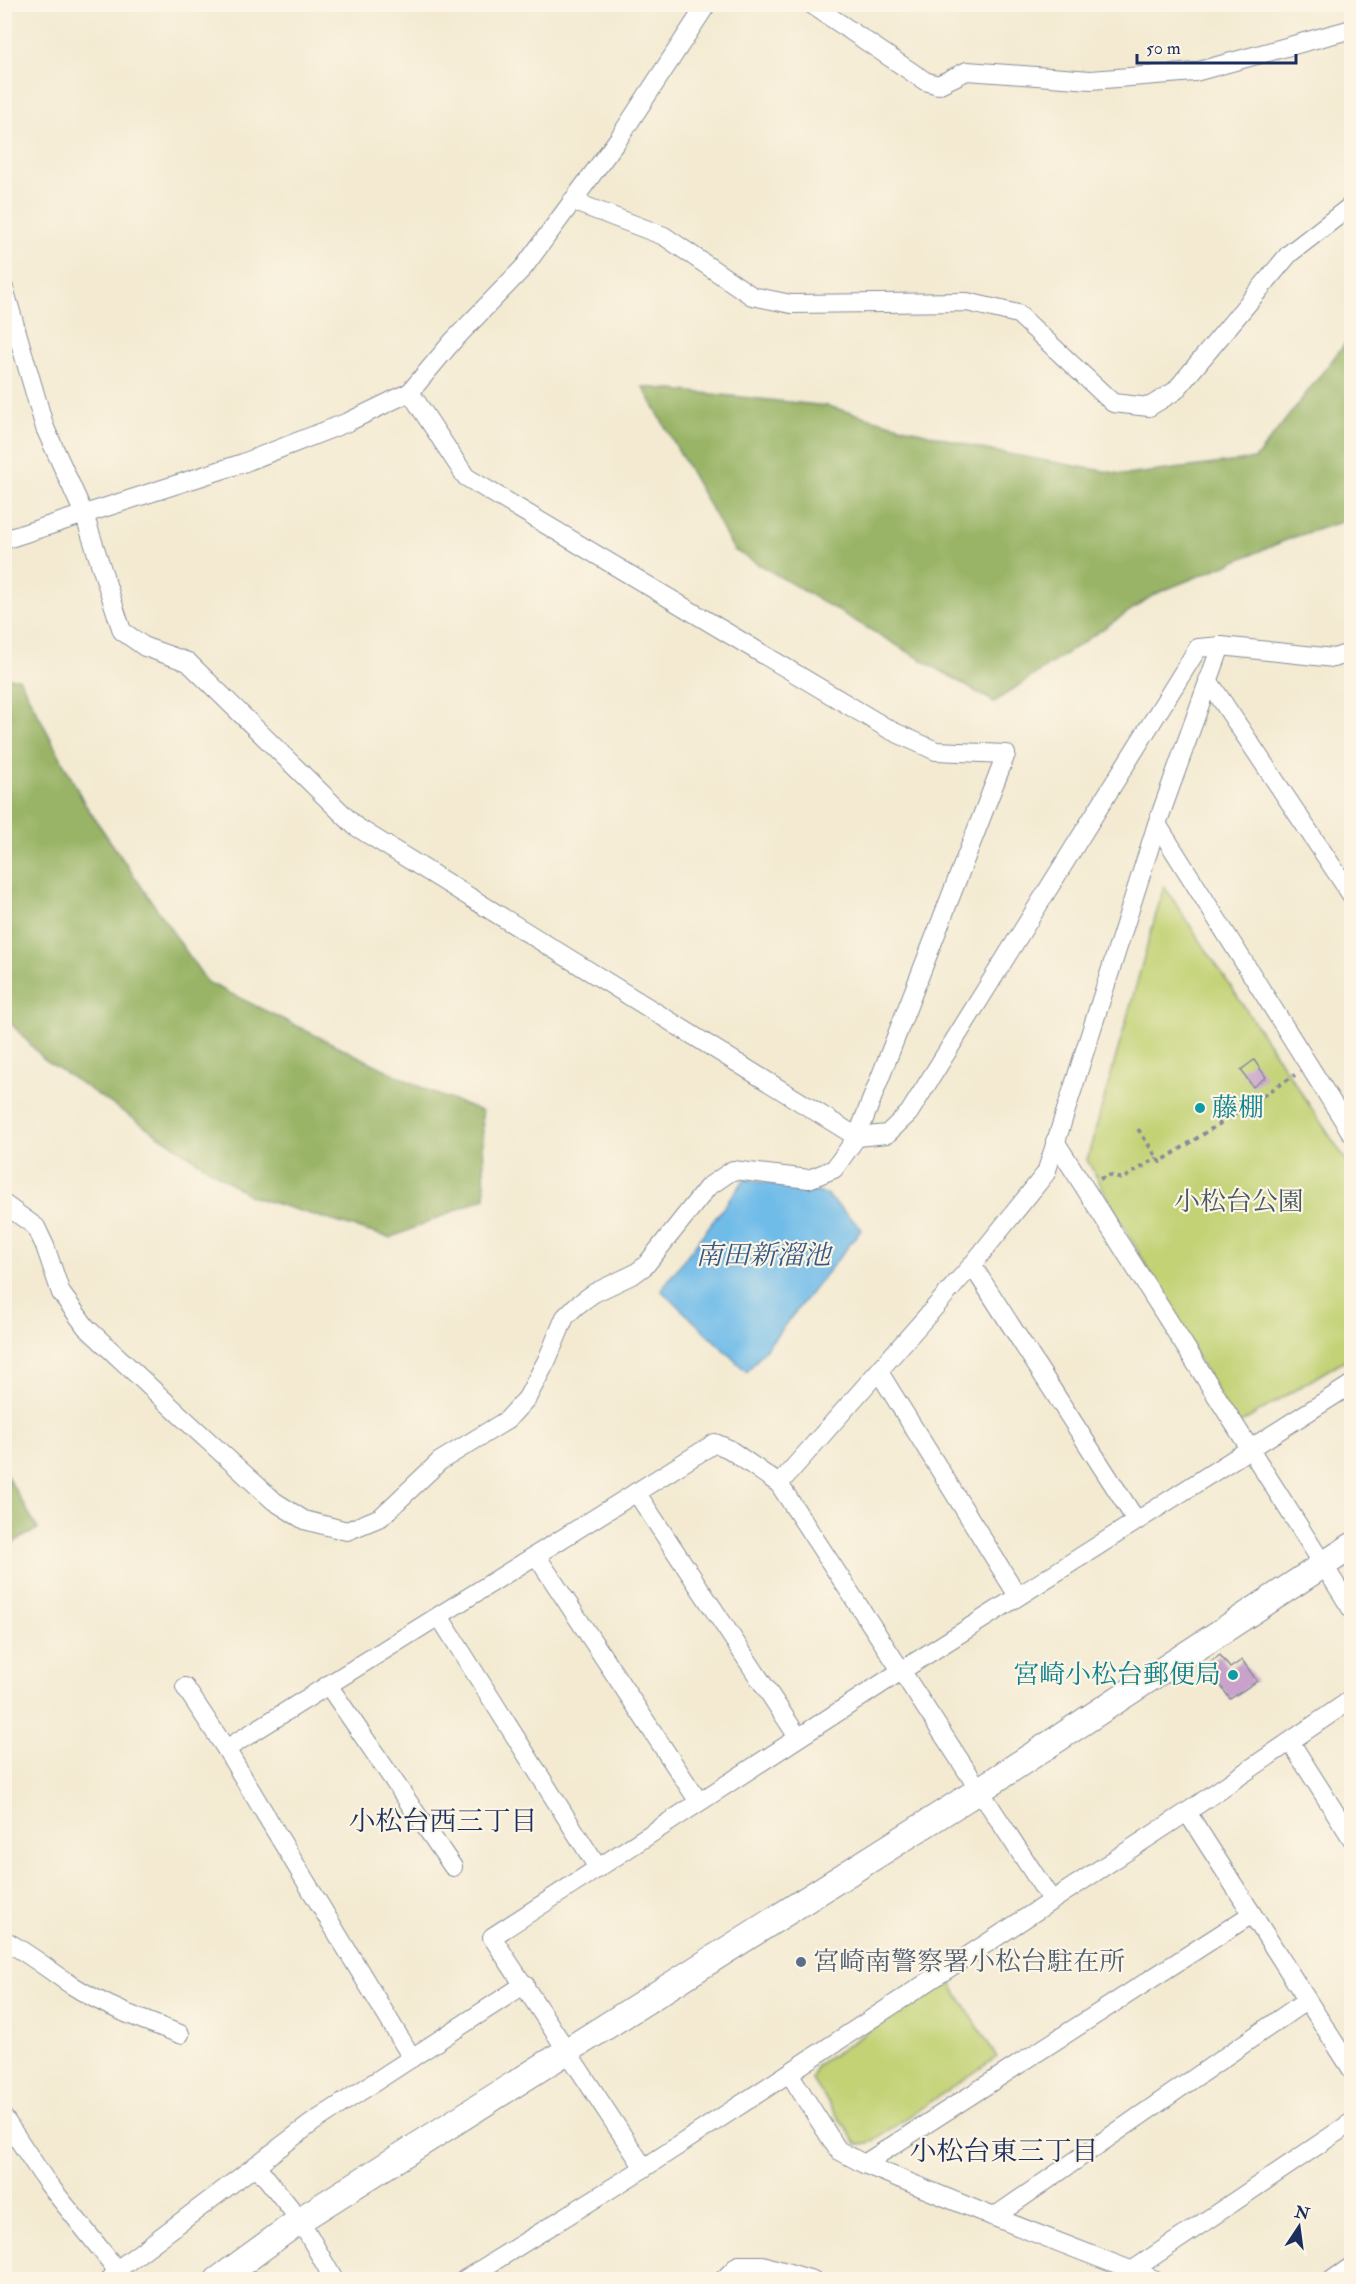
<svg xmlns="http://www.w3.org/2000/svg" width="1356" height="2284" font-family="'IM FELL Double Pica','Noto Serif JP',serif">
<style>
.green{fill:#c2d274;stroke:#6e8069;stroke-width:1.5}
.forest{fill:#99b466;stroke:#5a7262;stroke-width:1.5}
.water{fill:#6fbce9;stroke:#4576a4;stroke-width:1.5}
.building{fill:#c8a2ca}
.lines{fill:none;stroke-linecap:round;stroke-linejoin:round}
.street-casing{stroke:#878c98;stroke-width:20}
.secondary-casing{stroke:#878c98;stroke-width:28}
.path{stroke:#878c98;stroke-width:4;stroke-dasharray:4.5 4.5;stroke-linecap:butt}
.street{stroke:#fff;stroke-width:18}
.secondary{stroke:#fff;stroke-width:26}
.culture-dot{fill:#0f9aa8;stroke:#fcf5e5;stroke-width:2}
.service-dot{fill:#5c6f8a;stroke:#fcf5e5;stroke-width:2}
.labels{text-anchor:middle;dominant-baseline:central;stroke-width:4.5;stroke-linejoin:round;paint-order:stroke}
.culture-label{font-size:26px;fill:#0d838f;stroke:#fcf5e5;text-anchor:start}
.park-label{font-size:26px;fill:#455864;stroke:#fcf5e5}
.service-label{font-size:26px;fill:#4e5e75;stroke:#fcf5e5;text-anchor:start}
.water-label{font-size:27px;font-style:italic;fill:#345988;stroke:#fcf5e5}
.neighbourhood-label{font-size:27px;fill:#1b2f5e;stroke:#fcf5e5}
</style>
<rect width="100%" height="100%" fill="#fcf5e5"/>
<filter id="ink" filterUnits="userSpaceOnUse"><feTurbulence type="fractalNoise" baseFrequency=".0167" numOctaves="2"/><feDisplacementMap in="SourceGraphic" scale="12" xChannelSelector="R" yChannelSelector="G"/><feConvolveMatrix kernelMatrix="1 2 1 2 8 2 1 2 1" color-interpolation-filters="sRGB"/></filter>
<filter id="wash" filterUnits="userSpaceOnUse"><feTurbulence type="fractalNoise" baseFrequency=".008" numOctaves="4" result="noise"/><feDisplacementMap in="SourceGraphic" scale="24" xChannelSelector="R" yChannelSelector="G"/><feGaussianBlur stdDeviation="1.35" result="paint"/><feColorMatrix in="noise" values="0 0 0 0 0 0 0 0 0 0 0 0 0 0 0 0 0 1.4 0 .05"/><feComposite in="paint" operator="in"/></filter>
<g filter="url(#wash)">
<rect width="100%" height="100%" fill="#f3ead1"/>
<g class="green">
<polygon points="1164,886 1351,1168 1351,1356 1236,1426 1087,1160"/>
<polygon points="948,1979 997,2057 868,2144 857,2144 812,2079 816,2066"/>
<polygon points="757,2273 777,2279 737,2280 738,2277"/>
</g>
<g class="forest">
<polygon points="1351,336 1351,519 1294,537 1155,594 994,702 734,550 643,387 827,406 986,450 1126,475 1255,459"/>
<polygon points="5,678 19,678 86,806 207,982 433,1093 482,1111 485,1198 390,1238 250,1196 44,1059 5,1017"/>
<polygon points="4,1471 38,1529 5,1547 4,1547"/>
</g>
<polygon class="water" points="745,1179 826,1194 862,1229 747,1372 661,1290"/>
<g id="blocks">
<g class="building">
<polygon points="1254,1060 1266,1077 1253,1087 1241,1070"/>
<polygon points="1220,1655 1230,1668 1242,1660 1257,1681 1230,1699 1206,1665"/>
</g>
</g>
</g>
<g filter="url(#ink)">
<use href="#blocks" fill-opacity="0" stroke="#878c98" stroke-width="1.5"/>
<g class="lines">
<g class="street-casing">
<g id="street">
<polyline points="811,4 925,81 938,85 967,71 1091,80 1195,72 1352,29"/>
<polyline points="572,201 664,236 752,296 791,304 967,302 1018,314 1113,403 1149,407 1175,391 1289,254 1352,205"/>
<polyline points="4,288 45,428 84,514 122,631 145,647 188,662 355,826 857,1137 887,1134 909,1113 1198,648 1221,646 1334,658 1352,652"/>
<polyline points="4,540 243,463 348,422 410,392 452,342 524,267 619,138 707,4"/>
<polyline points="1208,680 1352,896"/>
<polyline points="1157,824 1352,1134"/>
<polyline points="1055,1141 1352,1610"/>
<polyline points="4,1204 36,1227 45,1246 61,1293 86,1327 180,1415 274,1501 304,1520 347,1531 381,1517 440,1461 507,1420 527,1398 547,1360 565,1317 576,1306 594,1293 634,1274 645,1266 708,1187 733,1170 809,1179 834,1169 857,1137 1006,754 936,751 890,730 466,477 410,392"/>
<polyline points="972,1265 1136,1520"/>
<polyline points="879,1372 1018,1596"/>
<polyline points="779,1484 972,1265 1046,1173 1157,824 1221,646"/>
<polyline points="636,1492 798,1737"/>
<polyline points="536,1555 699,1802"/>
<polyline points="439,1616 598,1868"/>
<polyline points="328,1685 453,1867"/>
<polyline points="185,1687 226,1749 412,2058"/>
<polyline points="1291,1743 1352,1839"/>
<polyline points="226,1749 715,1443 729,1449 779,1484 1052,1901"/>
<polyline points="1187,1812 1352,2070"/>
<path d="M 4,1940 C 28,1953 48,1969 70,1984 C 104,2006 142,2020 180,2034"/>
<polyline points="789,2073 838,2150 864,2164 994,2217 1156,2280"/>
<polyline points="4,2118 46,2181 117,2270"/>
<polyline points="864,2164 1252,1914"/>
<polyline points="256,2165 300,2220 334,2280"/>
<polyline points="644,2168 492,1937 901,1671 1352,1384"/>
<polyline points="994,2217 1307,2000"/>
<polyline points="1133,2270 1352,2122"/>
<polyline points="110,2280 117,2270 312,2123 525,1984"/>
<polyline points="464,2280 644,2168 1187,1812 1352,1699"/>
<polyline points="723,2280 738,2265 763,2265 813,2280"/>
<polyline points="1332,2280 1352,2266"/>
</g>
</g>
<g class="secondary-casing">
<polyline id="secondary" points="218,2280 300,2220 978,1791 1352,1546"/>
</g>
<g class="path">
<polyline points="1138,1129 1160,1162 1295,1075"/>
<polyline points="1100,1179 1108,1175 1122,1179 1157,1158"/>
</g>
<use href="#street" class="street"/>
<use href="#secondary" class="secondary"/>
</g>
</g>
<g class="culture-dot">
<circle cx="1200" cy="1108" r="6"/>
<circle cx="1233" cy="1675" r="6"/>
</g>
<circle class="service-dot" cx="801" cy="1962" r="6"/>
<g class="labels">
<g class="culture-label">
<text x="1212" y="1108">藤棚</text>
<text x="1221" y="1675" text-anchor="end">宮崎小松台郵便局</text>
</g>
<g class="park-label">
<text x="1239" y="1202">小松台公園</text>
</g>
<g class="service-label">
<text x="813" y="1962">宮崎南警察署小松台駐在所</text>
</g>
<g class="water-label">
<text x="763" y="1255">南田新溜池</text>
</g>
<g class="neighbourhood-label">
<text x="443" y="1821">小松台西三丁目</text>
<text x="1004" y="2151">小松台東三丁目</text>
</g>
</g>
<rect width="1356" height="2284" fill="none" stroke="#fcf5e5" stroke-width="24"/>
<g transform="translate(1299 2227) rotate(13)" stroke="#fcf5e5" stroke-width="4.5" paint-order="stroke">
<path d="M0-4.5L10 22L0 15L-10 22Z" fill="#1b2f5e"/>
<text y="-9" font-size="16" font-weight="bold" text-anchor="middle" fill="#1b2f5e">N</text>
</g>
<path d="M1137 54v9h159v-9" fill="none" stroke="#1b2f5e" stroke-width="3"/>
<text x="1146" y="54" font-size="18" fill="#1b2f5e" stroke="#fcf5e5" stroke-width="4.5" paint-order="stroke">50 m</text>
</svg>
